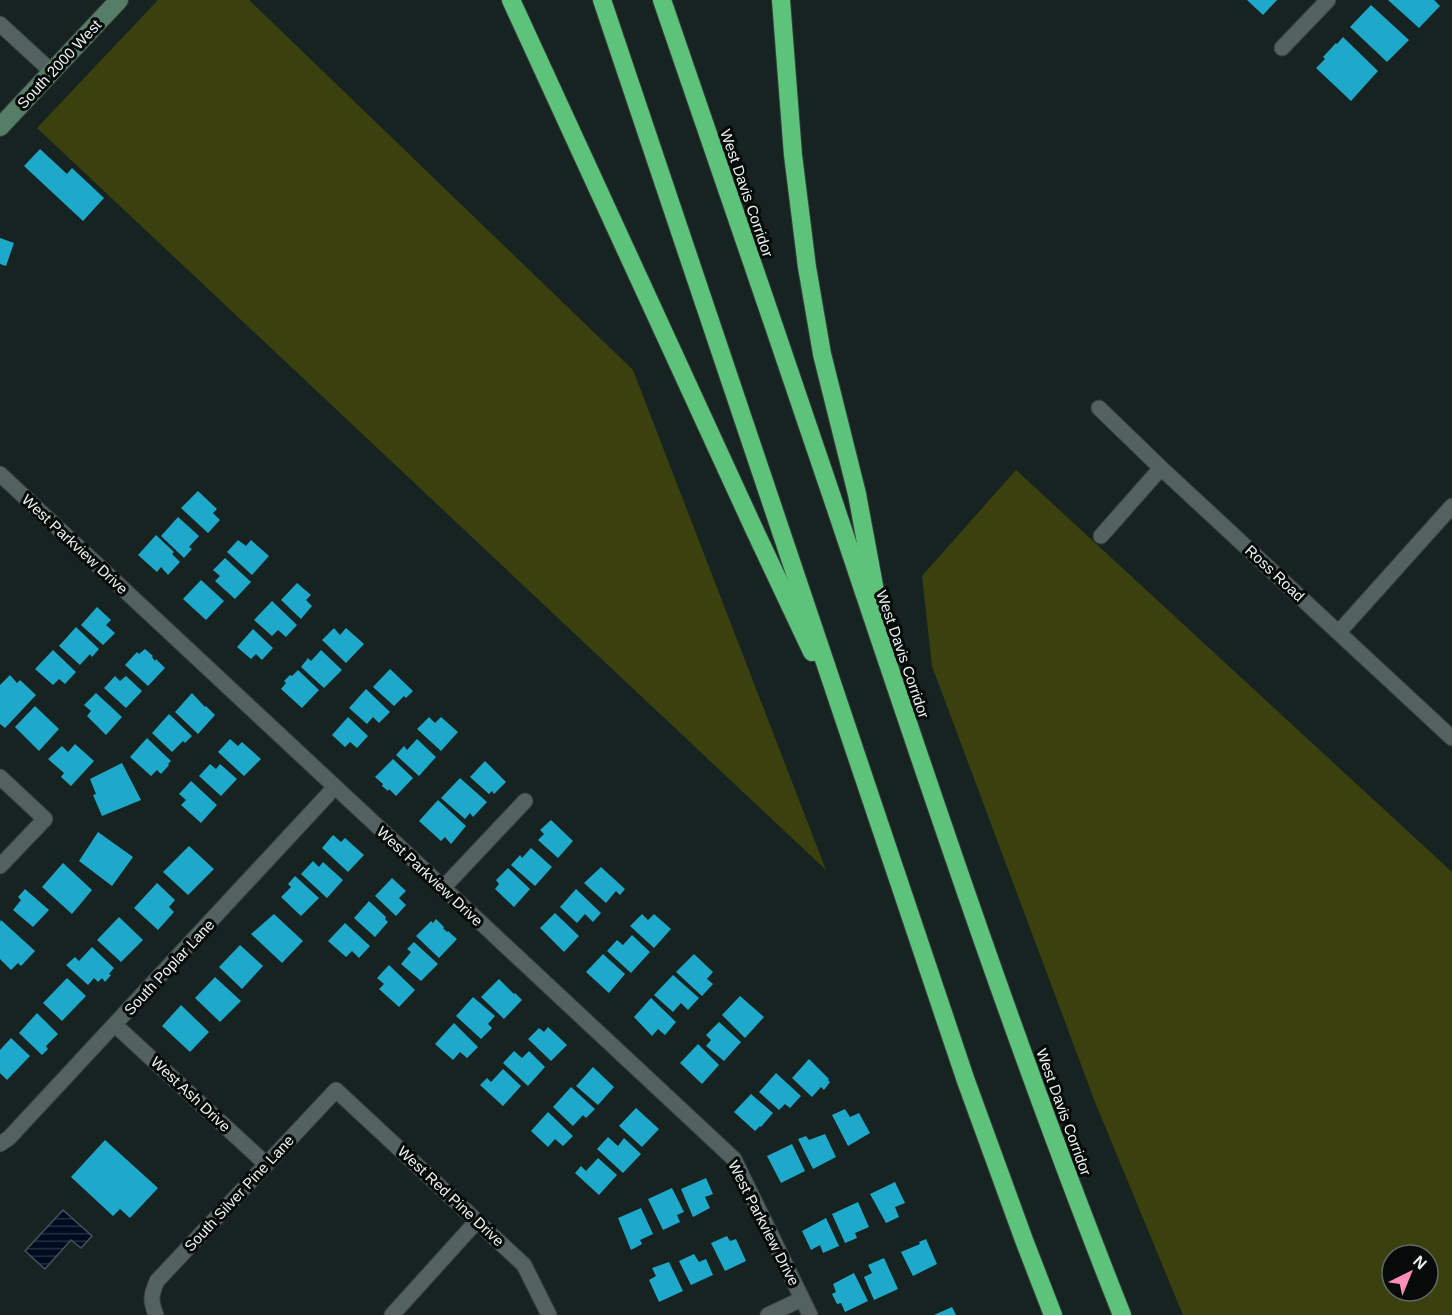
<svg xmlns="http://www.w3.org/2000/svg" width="1452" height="1315" font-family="Arial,sans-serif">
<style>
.green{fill:#3a410e;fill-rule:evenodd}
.water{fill:url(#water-rules);stroke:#47515f;stroke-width:1.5}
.building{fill:#1ea9ca}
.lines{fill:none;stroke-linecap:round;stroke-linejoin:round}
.street-casing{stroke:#363f3e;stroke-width:17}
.secondary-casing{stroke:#363f3e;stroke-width:20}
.highway-casing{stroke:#363f3e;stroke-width:20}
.street{stroke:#53615f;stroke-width:15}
.secondary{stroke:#567e67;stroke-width:18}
.highway{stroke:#5dc37b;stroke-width:18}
.labels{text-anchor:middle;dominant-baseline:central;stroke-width:6;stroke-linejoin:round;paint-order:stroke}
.street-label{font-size:15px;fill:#ecf4f3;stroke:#060b0a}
</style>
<defs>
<pattern id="water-rules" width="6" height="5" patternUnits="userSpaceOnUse" patternTransform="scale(1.5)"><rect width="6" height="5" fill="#000b1f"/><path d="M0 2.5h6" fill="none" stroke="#252f40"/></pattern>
</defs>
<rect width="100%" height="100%" fill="#172321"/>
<g class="green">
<polygon points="158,0 249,0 633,370 826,870 37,128"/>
<path d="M 1016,470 L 1452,872 L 1452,1315 L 1183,1315 L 1095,1102 L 932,666 L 922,576 ZM 1392,1255 L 1428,1255 L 1428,1291 L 1392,1291 Z"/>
</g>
<polygon class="water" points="63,1210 92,1236 81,1248 71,1240 45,1269 25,1251"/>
<g class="building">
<polygon points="1247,0 1277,0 1263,15"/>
<polygon points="1388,0 1434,0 1440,6 1419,28"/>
<polygon points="1371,5 1409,40 1387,62 1350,27"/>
<polygon points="1343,37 1378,71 1351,101 1316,68 1325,59 1323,57 1336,43 1337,44"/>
<polygon points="40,149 67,174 72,168 104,198 83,221 24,166"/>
<polygon points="0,238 14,243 6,266 0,264"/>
<polygon points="198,491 217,509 213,513 220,520 208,533 181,508"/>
<polygon points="178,517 199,536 189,547 192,549 184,558 161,536"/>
<polygon points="156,535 174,552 172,554 180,562 168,575 161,567 157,572 138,555"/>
<polygon points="238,540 246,546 251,540 269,556 252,575 227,552"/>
<polygon points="225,558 251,582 235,599 215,581 220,576 213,570"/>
<polygon points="201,580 224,601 206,620 183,599"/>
<polygon points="297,583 311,595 306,600 312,606 301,619 281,600"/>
<polygon points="272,601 297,625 286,637 278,630 272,636 254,620"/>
<polygon points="97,607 111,620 106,625 115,633 103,645 81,625"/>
<polygon points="76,627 99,649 92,657 90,654 80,665 59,646"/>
<polygon points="334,628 340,635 346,628 364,644 346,663 322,640"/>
<polygon points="253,629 273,648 262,660 256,654 251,659 237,647"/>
<polygon points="145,649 153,656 152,657 155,661 156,659 165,668 148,686 125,665 137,652 139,654"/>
<polygon points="53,650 76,672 65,684 59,679 53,685 35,669"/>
<polygon points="321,650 342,670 324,688 301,667 308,658 311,661"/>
<polygon points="390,669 413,691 406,698 404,696 394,706 373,687"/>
<polygon points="298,670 319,690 302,708 281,689 286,683 284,681 290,675 292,676"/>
<polygon points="10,675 17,683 20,680 36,695 5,728 0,724 0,685"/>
<polygon points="115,676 120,681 126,676 142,691 126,708 104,688"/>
<polygon points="366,689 390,712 379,723 373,717 367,724 349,708"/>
<polygon points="96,693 122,717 106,735 87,716 91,711 84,705"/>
<polygon points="192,693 205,707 206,706 215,715 198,734 175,712"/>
<polygon points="35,706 59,729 39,751 15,727"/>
<polygon points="169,714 192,736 185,743 183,741 172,752 152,733"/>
<polygon points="348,717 368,736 357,748 350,742 345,747 332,735"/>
<polygon points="429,717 435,723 441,717 458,732 441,751 417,729"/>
<polygon points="147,738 171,761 168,764 169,765 161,774 157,770 151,776 130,757"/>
<polygon points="230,739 238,746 242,742 261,759 244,776 218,752"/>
<polygon points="417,739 436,757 419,776 396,755 404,746 407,750"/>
<polygon points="75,744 94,761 71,786 61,777 64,773 48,759 62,746 68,752"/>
<polygon points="393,759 413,778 396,796 389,789 388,791 382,786 383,784 375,777"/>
<polygon points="485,761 506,782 494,794 492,791 489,794 470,777"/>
<polygon points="122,763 141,800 102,816 93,795 96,794 90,779"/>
<polygon points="210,764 216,769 220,764 237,779 221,796 199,776"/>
<polygon points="460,778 487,802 473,817 470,813 465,819 441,798"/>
<polygon points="191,781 217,805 201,823 181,805 186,800 179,794"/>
<polygon points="438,800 466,826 451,844 445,837 441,841 419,821"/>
<polygon points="551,820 573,841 558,858 538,840 544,834 540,830"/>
<polygon points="98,832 133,857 112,886 79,861"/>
<polygon points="333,835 341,842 345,838 364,855 348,872 322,848"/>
<polygon points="189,846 214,869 188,895 163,872"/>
<polygon points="531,848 552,867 535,886 511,865 520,855 522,858"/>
<polygon points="313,861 319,867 323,862 343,880 327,898 301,874"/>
<polygon points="63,863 92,890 72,914 42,887"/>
<polygon points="601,867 625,889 620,895 616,891 606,903 584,883"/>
<polygon points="508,868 530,889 514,907 495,889 499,884 496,880"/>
<polygon points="295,876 319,898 301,916 281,897 291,887 288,884"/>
<polygon points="392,878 406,891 399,898 406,905 396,916 375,896"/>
<polygon points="157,883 175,900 169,907 174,912 158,930 134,908"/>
<polygon points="25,889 49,910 33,927 13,910 21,900 18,897"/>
<polygon points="576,889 601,913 593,922 585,914 577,923 560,907"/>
<polygon points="369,901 386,917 385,919 388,922 375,937 354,918"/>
<polygon points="555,913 579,936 564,952 540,928"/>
<polygon points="274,914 303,941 282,963 251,934"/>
<polygon points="642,914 648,920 654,914 671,929 654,948 630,926"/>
<polygon points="119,917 143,940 121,962 97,940"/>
<polygon points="436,919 444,927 443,928 447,932 448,931 457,939 439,958 416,936 431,921 433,923"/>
<polygon points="1,920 35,951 21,966 18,963 11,970 0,959 0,922"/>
<polygon points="345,923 370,946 359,958 352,951 346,957 328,941"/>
<polygon points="632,935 650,952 631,973 607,951 617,940 623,945"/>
<polygon points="414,942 438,964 421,981 401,964 411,952 407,949"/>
<polygon points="240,945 263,966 242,989 219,967"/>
<polygon points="92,947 114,968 109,974 111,975 105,982 102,978 98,982 94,978 88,985 66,965 75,957 79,961"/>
<polygon points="603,954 625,974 609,993 586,972"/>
<polygon points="694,954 713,972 707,979 713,984 702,996 676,972"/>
<polygon points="389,965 415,990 399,1007 379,989 384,984 377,978"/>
<polygon points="673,975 699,998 688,1010 681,1003 673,1012 654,995"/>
<polygon points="215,977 241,1001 220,1022 195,998"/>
<polygon points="67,978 86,996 62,1021 43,1003"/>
<polygon points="499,979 514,994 515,993 522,1000 504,1019 481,997"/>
<polygon points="740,996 764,1017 745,1038 722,1015"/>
<polygon points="473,997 495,1016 488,1024 492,1028 481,1039 456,1016"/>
<polygon points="651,998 676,1022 665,1035 658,1029 652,1036 634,1017"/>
<polygon points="181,1005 209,1032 190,1052 162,1026"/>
<polygon points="37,1013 58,1034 46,1046 48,1049 42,1055 19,1033"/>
<polygon points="719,1022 741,1042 724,1061 706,1046 711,1040 706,1035"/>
<polygon points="454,1023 478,1047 467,1058 460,1052 453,1060 435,1044"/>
<polygon points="548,1027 567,1045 551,1061 528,1039 539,1028 544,1032"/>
<polygon points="11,1038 30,1056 7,1080 0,1073 0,1050"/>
<polygon points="698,1044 719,1065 702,1084 680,1063"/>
<polygon points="514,1051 522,1058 529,1051 545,1067 528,1086 503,1063"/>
<polygon points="809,1059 829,1079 828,1080 830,1082 824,1090 821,1087 812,1097 792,1078"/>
<polygon points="593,1067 614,1087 598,1105 576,1086"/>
<polygon points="503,1069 521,1086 503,1106 480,1085 487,1078 491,1082"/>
<polygon points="776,1073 801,1096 790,1108 785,1104 779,1110 759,1092"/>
<polygon points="571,1087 595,1109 586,1118 583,1115 573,1126 553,1107"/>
<polygon points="751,1094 773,1113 761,1127 760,1126 755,1131 734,1112"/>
<polygon points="636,1108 659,1129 642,1147 619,1126"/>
<polygon points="845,1109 850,1117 859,1113 870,1133 848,1146 832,1115"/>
<polygon points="548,1112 573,1136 563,1146 555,1139 548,1147 531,1131"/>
<polygon points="825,1134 836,1157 813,1169 798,1139 806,1136 809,1140"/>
<polygon points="608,1137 618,1146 624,1138 641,1154 623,1173 597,1149"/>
<polygon points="105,1140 158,1188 130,1218 120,1209 113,1216 71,1177"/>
<polygon points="792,1144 805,1171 781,1183 767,1156"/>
<polygon points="598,1158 617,1175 599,1195 575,1173 581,1166 586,1171"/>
<polygon points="706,1178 713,1194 705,1197 710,1208 693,1217 681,1189"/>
<polygon points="895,1182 905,1203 895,1207 899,1217 886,1223 870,1194"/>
<polygon points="672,1188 684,1212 677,1215 680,1222 663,1230 648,1199"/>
<polygon points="858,1202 869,1227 855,1233 857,1238 845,1243 832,1214"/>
<polygon points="641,1208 653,1234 640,1240 642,1244 631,1250 618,1218"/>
<polygon points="826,1218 839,1246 823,1253 820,1245 811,1250 802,1231"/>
<polygon points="727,1236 730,1241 736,1239 746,1261 725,1271 711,1243"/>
<polygon points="926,1239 937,1264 913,1276 901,1252 920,1244 919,1242"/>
<polygon points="694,1254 699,1262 706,1259 713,1275 691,1285 679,1261"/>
<polygon points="884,1258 898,1289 874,1300 864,1277 872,1273 868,1265"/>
<polygon points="669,1262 683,1291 659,1302 649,1280 656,1276 652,1268"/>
<polygon points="854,1273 868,1301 845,1312 841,1303 837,1304 832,1294 836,1292 833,1284"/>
<polygon points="952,1307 956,1315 934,1315"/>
</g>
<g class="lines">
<g class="street-casing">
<g id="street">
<polyline points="0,24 51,71"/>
<polyline points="1282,48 1328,0"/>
<polyline points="1099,408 1161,468 1452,738"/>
<polyline points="0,474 734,1159 810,1315"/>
<polyline points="1101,536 1161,468"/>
<polyline points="1339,632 1452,506"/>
<polyline points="0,777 45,819 0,866"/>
<polyline points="443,888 525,801"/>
<polyline points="115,1025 266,1164"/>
<polyline points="0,1144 9,1138 335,787"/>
<path d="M 156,1315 C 150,1300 151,1295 157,1281 L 336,1090 L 524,1265 L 549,1315"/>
<polyline points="392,1315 477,1221"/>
<polyline points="768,1315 802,1299"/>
</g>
</g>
<g class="secondary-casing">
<polyline id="secondary" points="0,127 119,0"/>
</g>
<g class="highway-casing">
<g id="highway">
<polyline points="511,0 755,531 812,652"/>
<polyline points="602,0 966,1081 1024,1240 1053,1315"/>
<path d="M 662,0 C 719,166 776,331 832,497 C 924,771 1015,1046 1122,1315"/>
<polyline points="781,0 793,155 807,267 822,354 857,494 878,607"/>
</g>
</g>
<use href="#street" class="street"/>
<use href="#secondary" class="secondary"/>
<use href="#highway" class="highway"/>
</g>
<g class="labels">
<g class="street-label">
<text transform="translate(59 64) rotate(-47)">South 2000 West</text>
<text transform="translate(747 193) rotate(71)">West Davis Corridor</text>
<text transform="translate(75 544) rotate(43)">West Parkview Drive</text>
<text transform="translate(1275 573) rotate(43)">Ross Road</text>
<text transform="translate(903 654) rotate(71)">West Davis Corridor</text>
<text transform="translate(430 876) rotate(43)">West Parkview Drive</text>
<text transform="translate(169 967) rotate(-47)">South Poplar Lane</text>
<text transform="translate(191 1094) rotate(43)">West Ash Drive</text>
<text transform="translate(1064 1112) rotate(70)">West Davis Corridor</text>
<text transform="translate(239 1193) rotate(-47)">South Silver Pine Lane</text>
<text transform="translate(451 1196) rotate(43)">West Red Pine Drive</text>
<text transform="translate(764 1223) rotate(63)">West Parkview Drive</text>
</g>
</g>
<g transform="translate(1410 1273) rotate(43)"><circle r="28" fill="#060b0a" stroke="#626867" stroke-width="1.5"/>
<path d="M0-4.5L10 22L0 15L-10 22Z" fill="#ff8eb9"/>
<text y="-9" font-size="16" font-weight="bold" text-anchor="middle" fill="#ecf4f3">N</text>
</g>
</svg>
